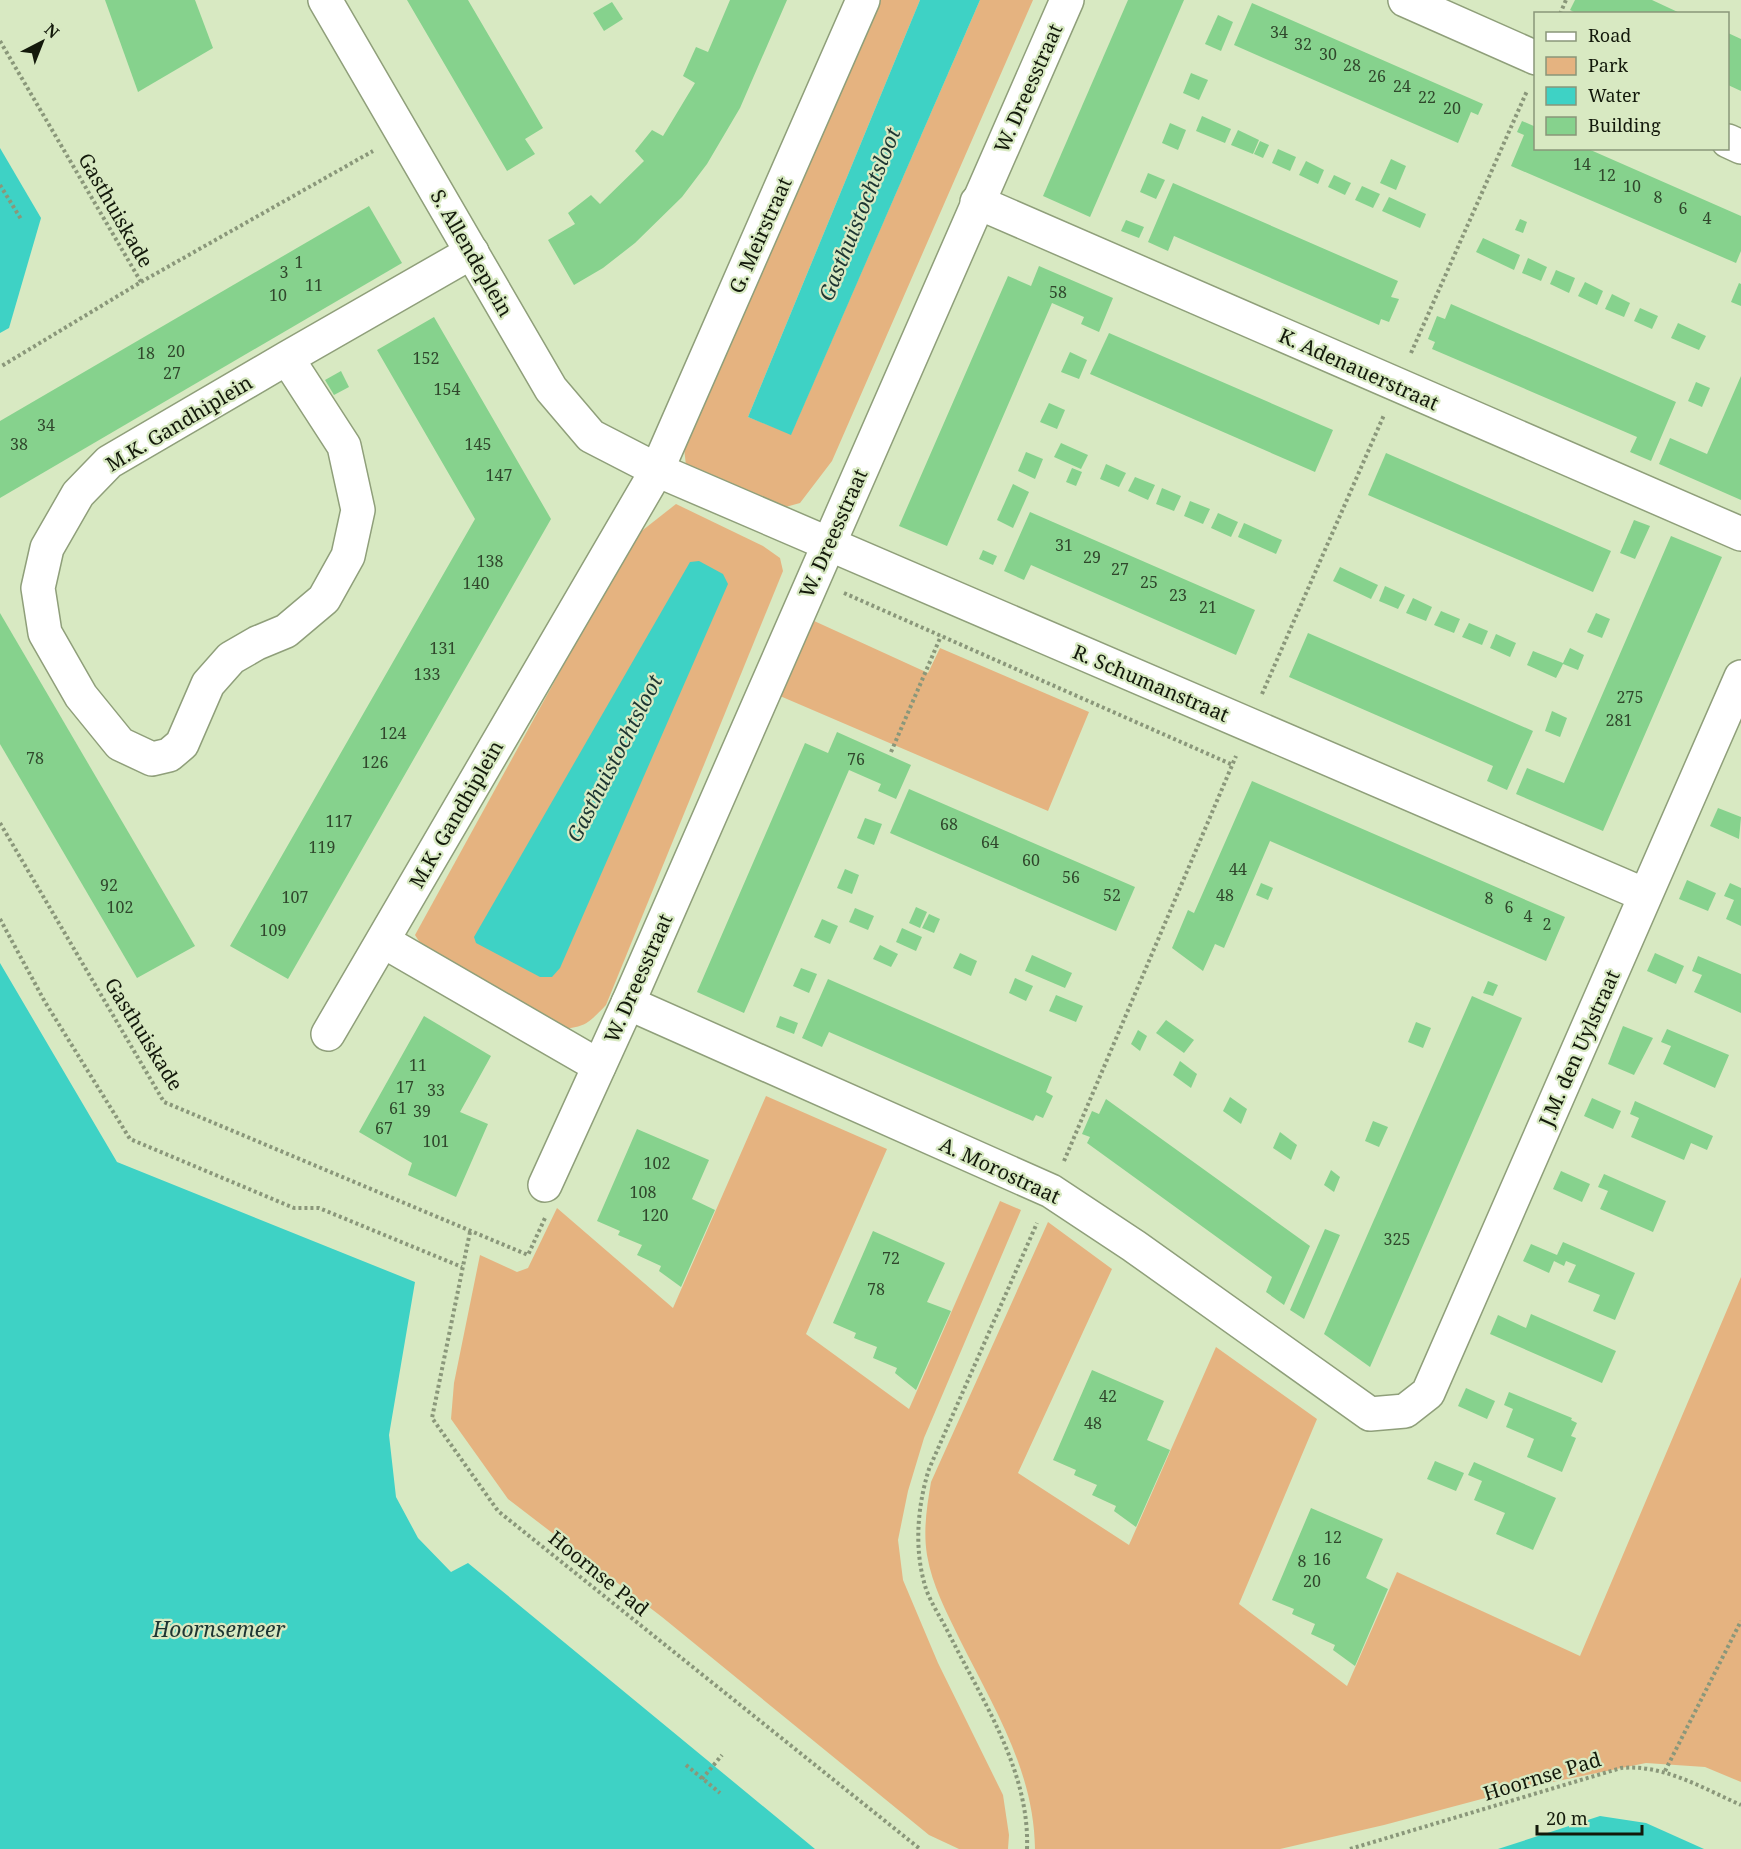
<svg xmlns="http://www.w3.org/2000/svg" width="1741" height="1849" font-family="'Noto Serif',serif">
<style>
.green{fill:#e5b380}
.water{fill:#3ed2c5}
.building{fill:#86d28d}
.lines{fill:none;stroke-linecap:round;stroke-linejoin:round}
.street-casing{stroke:#8f9f7a;stroke-width:36}
.path{stroke:#8a977a;stroke-width:4;stroke-dasharray:3 3;stroke-linecap:butt}
.street{stroke:#fff;stroke-width:33}
.labels{text-anchor:middle;dominant-baseline:central;stroke-width:4.5;stroke-linejoin:round;paint-order:stroke}
.number-label{font-size:16px;fill:#30472c}
.street-label{font-size:20px;fill:#13190b;stroke:#d8e9c2}
.water-label{font-size:21px;font-style:italic;fill:#1d3532;stroke:#d8e9c2}
</style>
<rect width="100%" height="100%" fill="#d8e9c2"/>
<g class="green">
<polygon points="877,0 920,0 748,417 791,434 980,0 1033,0 832,461 800,503 782,508 686,466 683,438"/>
<path d="M 676,504 L 763,546 L 780,558 L 783,571 L 606,1005 C 588,1024 584,1028 558,1029 L 427,954 L 415,935 L 634,537 Z"/>
<polygon points="812,620 928,673 940,648 1089,712 1048,811 780,696"/>
<polygon points="766,1096 887,1149 806,1334 909,1409 1000,1201 1021,1210 924,1438 908,1491 898,1540 903,1580 938,1663 1003,1795 1009,1835 1008,1849 959,1849 929,1835 662,1617 508,1499 451,1419 454,1383 480,1255 517,1272 528,1268 557,1208 673,1308"/>
<path d="M 1048,1222 L 1112,1269 L 1018,1473 L 1129,1545 L 1216,1347 L 1317,1419 L 1239,1604 L 1347,1686 L 1397,1572 L 1580,1656 L 1741,1277 L 1741,1782 L 1705,1767 L 1646,1763 L 1523,1788 L 1384,1825 L 1280,1849 L 1035,1849 C 1034,1771 994,1708 960,1640 C 947,1613 932,1585 927,1555 C 923,1530 927,1506 931,1482 Z"/>
</g>
<g class="water">
<polygon points="920,0 980,0 791,435 748,417"/>
<polygon points="0,148 41,218 9,328 0,333"/>
<polygon points="699,561 723,574 728,584 560,968 552,977 540,977 476,943 474,937 690,562"/>
<polygon points="0,963 117,1162 415,1282 389,1435 396,1497 418,1538 451,1572 468,1563 815,1849 0,1849"/>
<polygon points="1600,1816 1646,1823 1704,1849 1498,1849"/>
</g>
<g class="building">
<polygon points="105,0 195,0 213,48 138,92"/>
<polygon points="407,0 468,0 543,128 525,139 535,154 507,171"/>
<polygon points="730,0 787,0 740,108 707,164 682,197 635,243 603,268 574,285 548,240 575,224 568,213 591,195 600,204 644,161 635,151 652,130 663,136 695,83 683,76 696,47 708,52"/>
<polygon points="1128,0 1184,0 1090,217 1043,196"/>
<polygon points="1575,0 1652,0 1682,14 1578,14 1570,10"/>
<polygon points="612,2 623,19 604,31 593,13"/>
<polygon points="1252,3 1483,104 1478,115 1471,112 1458,143 1234,45"/>
<polygon points="1218,15 1233,22 1221,51 1205,44"/>
<polygon points="1728,33 1741,39 1741,91 1728,85"/>
<polygon points="1191,73 1208,80 1199,100 1183,93"/>
<polygon points="1202,116 1231,129 1225,143 1196,131"/>
<polygon points="1522,121 1536,127 1536,148 1586,148 1741,216 1741,251 1736,263 1511,166 1524,135 1517,132"/>
<polygon points="1170,123 1186,130 1178,150 1162,143"/>
<polygon points="1238,130 1259,140 1253,154 1231,145"/>
<polygon points="1260,141 1269,145 1263,158 1254,154"/>
<polygon points="1278,149 1296,157 1290,171 1272,163"/>
<polygon points="1391,159 1406,166 1396,190 1380,183"/>
<polygon points="1306,161 1324,170 1318,184 1299,175"/>
<polygon points="1148,173 1165,180 1156,199 1140,192"/>
<polygon points="1334,175 1351,183 1345,195 1328,187"/>
<polygon points="1173,183 1398,281 1391,297 1399,299 1389,322 1381,319 1379,325 1174,236 1168,251 1148,242"/>
<polygon points="1362,186 1380,194 1373,208 1355,200"/>
<polygon points="1389,197 1426,214 1420,228 1382,211"/>
<polygon points="369,206 402,263 0,498 0,421"/>
<polygon points="1520,219 1527,222 1523,233 1515,230"/>
<polygon points="1126,220 1144,227 1139,238 1121,231"/>
<polygon points="1483,238 1520,255 1514,270 1476,252"/>
<polygon points="1528,258 1547,267 1541,281 1522,273"/>
<polygon points="1039,266 1113,298 1099,332 1081,324 1084,317 1052,303 947,546 899,526 1008,276 1031,286"/>
<polygon points="1556,270 1575,278 1569,293 1550,284"/>
<polygon points="1585,282 1603,291 1597,305 1578,296"/>
<polygon points="1739,283 1741,284 1741,306 1731,302"/>
<polygon points="1612,294 1630,303 1624,317 1605,309"/>
<polygon points="1451,304 1676,402 1651,461 1630,452 1637,437 1432,349 1435,342 1428,339 1437,316 1445,319"/>
<polygon points="1640,308 1658,316 1652,329 1634,321"/>
<polygon points="434,317 551,519 288,979 230,946 475,519 377,350"/>
<polygon points="1678,323 1706,336 1699,350 1671,338"/>
<polygon points="1109,333 1333,430 1315,472 1090,374"/>
<polygon points="1070,352 1087,360 1079,379 1061,372"/>
<polygon points="341,371 349,387 334,395 325,380"/>
<polygon points="1741,376 1741,500 1659,464 1670,438 1707,454"/>
<polygon points="1696,382 1710,388 1702,407 1688,401"/>
<polygon points="1049,403 1065,410 1057,429 1040,422"/>
<polygon points="1061,443 1088,455 1081,469 1054,457"/>
<polygon points="1026,452 1043,459 1035,479 1018,471"/>
<polygon points="1386,453 1611,551 1593,592 1368,495"/>
<polygon points="1106,464 1126,473 1119,487 1100,479"/>
<polygon points="1072,468 1082,472 1076,486 1066,482"/>
<polygon points="1135,477 1155,485 1148,500 1128,491"/>
<polygon points="1013,484 1029,492 1013,528 997,520"/>
<polygon points="1162,488 1181,496 1174,511 1156,504"/>
<polygon points="1190,501 1210,509 1203,524 1184,516"/>
<polygon points="1030,512 1255,610 1236,655 1031,565 1024,580 1004,571"/>
<polygon points="1218,513 1238,522 1231,537 1211,528"/>
<polygon points="1634,520 1650,526 1635,559 1620,553"/>
<polygon points="1244,523 1282,540 1276,554 1238,537"/>
<polygon points="1671,536 1722,557 1603,831 1516,794 1527,768 1564,783"/>
<polygon points="983,550 997,556 993,565 979,559"/>
<polygon points="1340,567 1378,585 1371,599 1333,581"/>
<polygon points="1385,586 1405,595 1398,609 1379,601"/>
<polygon points="1413,598 1432,607 1426,621 1406,613"/>
<polygon points="1441,611 1460,619 1454,633 1434,625"/>
<polygon points="0,613 195,946 137,978 0,744"/>
<polygon points="1596,613 1610,619 1602,638 1587,632"/>
<polygon points="1469,623 1488,631 1482,645 1462,637"/>
<polygon points="1308,633 1533,731 1507,790 1487,781 1493,766 1289,677"/>
<polygon points="1496,634 1516,643 1510,657 1490,648"/>
<polygon points="1570,648 1584,655 1578,670 1563,664 1556,678 1527,665 1533,651 1563,663"/>
<polygon points="1552,711 1567,718 1560,737 1545,731"/>
<polygon points="837,732 911,765 896,799 878,791 881,784 849,770 744,1013 697,992 805,743 828,753"/>
<polygon points="1252,781 1565,917 1546,961 1270,841 1224,948 1215,944 1203,971 1172,948 1188,910 1194,913"/>
<polygon points="909,789 1135,887 1116,931 890,833"/>
<polygon points="1718,808 1741,817 1739,839 1710,826"/>
<polygon points="865,818 882,824 874,845 857,838"/>
<polygon points="845,869 859,875 852,894 837,888"/>
<polygon points="1687,880 1716,893 1708,911 1679,899"/>
<polygon points="1261,883 1273,888 1268,900 1256,895"/>
<polygon points="1730,883 1741,888 1741,926 1726,919 1734,900 1724,896"/>
<polygon points="916,907 927,912 920,928 909,923"/>
<polygon points="855,908 874,916 868,930 849,922"/>
<polygon points="929,914 940,919 934,933 922,928"/>
<polygon points="822,919 838,926 830,944 814,937"/>
<polygon points="902,928 922,937 916,951 896,942"/>
<polygon points="880,945 898,954 891,967 873,959"/>
<polygon points="960,953 977,961 971,976 953,968"/>
<polygon points="1655,953 1684,966 1676,984 1647,971"/>
<polygon points="1032,955 1072,973 1065,988 1025,971"/>
<polygon points="1698,956 1741,974 1741,1013 1694,992 1702,975 1692,971"/>
<polygon points="801,968 817,974 809,993 793,986"/>
<polygon points="1015,978 1033,986 1026,1001 1009,993"/>
<polygon points="828,979 1052,1077 1046,1092 1053,1096 1043,1118 1036,1115 1033,1121 829,1032 822,1047 802,1038"/>
<polygon points="1488,981 1498,985 1493,996 1483,993"/>
<polygon points="1056,995 1083,1006 1076,1022 1049,1011"/>
<polygon points="1472,996 1522,1018 1370,1367 1324,1334"/>
<polygon points="424,1016 491,1056 460,1112 488,1124 456,1197 408,1175 412,1163 359,1132"/>
<polygon points="780,1016 798,1023 794,1034 776,1027"/>
<polygon points="1166,1020 1194,1040 1184,1053 1156,1033"/>
<polygon points="1416,1022 1431,1028 1423,1048 1408,1042"/>
<polygon points="1623,1026 1653,1038 1634,1075 1608,1064"/>
<polygon points="1667,1029 1729,1055 1715,1088 1663,1064 1671,1046 1661,1042"/>
<polygon points="1138,1030 1147,1036 1140,1051 1131,1044"/>
<polygon points="1180,1061 1197,1074 1191,1088 1173,1075"/>
<polygon points="1230,1097 1247,1109 1241,1124 1223,1111"/>
<polygon points="1592,1098 1621,1111 1613,1129 1584,1116"/>
<polygon points="1106,1099 1310,1246 1284,1305 1266,1292 1272,1277 1087,1143 1090,1137 1082,1134 1092,1111 1099,1114"/>
<polygon points="1635,1101 1713,1136 1707,1150 1691,1143 1684,1160 1631,1137 1639,1118 1630,1114"/>
<polygon points="1373,1121 1388,1127 1379,1147 1365,1141"/>
<polygon points="637,1129 709,1160 692,1199 715,1210 681,1287 659,1271 661,1266 637,1255 642,1245 618,1235 620,1231 597,1221"/>
<polygon points="1280,1132 1297,1145 1291,1160 1273,1148"/>
<polygon points="1331,1170 1340,1177 1334,1192 1324,1185"/>
<polygon points="1561,1171 1590,1184 1582,1202 1553,1189"/>
<polygon points="1604,1174 1666,1201 1653,1232 1600,1209 1608,1191 1598,1187"/>
<polygon points="1325,1229 1340,1235 1304,1319 1290,1310"/>
<polygon points="873,1231 945,1263 927,1302 951,1311 916,1390 895,1373 897,1368 873,1358 877,1347 854,1338 856,1333 833,1323"/>
<polygon points="1563,1242 1635,1273 1615,1320 1593,1311 1600,1295 1568,1282 1576,1265 1566,1261 1564,1266 1554,1261 1549,1273 1523,1261 1531,1244 1557,1255"/>
<polygon points="1531,1314 1616,1351 1602,1383 1490,1334 1498,1315 1526,1328"/>
<polygon points="1092,1370 1164,1401 1147,1440 1170,1450 1136,1527 1114,1511 1116,1506 1092,1495 1097,1485 1074,1475 1076,1470 1053,1460"/>
<polygon points="1466,1388 1495,1401 1487,1419 1458,1406"/>
<polygon points="1509,1392 1572,1418 1571,1420 1577,1423 1571,1436 1576,1438 1562,1472 1527,1457 1534,1439 1506,1427 1513,1409 1504,1405"/>
<polygon points="1435,1461 1464,1473 1456,1491 1427,1479"/>
<polygon points="1474,1462 1556,1498 1533,1550 1496,1534 1505,1513 1474,1500 1482,1481 1468,1475"/>
<polygon points="1311,1508 1383,1539 1366,1578 1388,1589 1355,1666 1333,1650 1335,1645 1311,1634 1315,1624 1292,1614 1294,1609 1272,1600"/>
</g>
<g class="lines">
<g class="street-casing">
<g id="street">
<polyline points="325,0 551,389 591,436 657,470 1645,895"/>
<polyline points="1405,0 1536,58"/>
<polyline points="1728,141 1741,147"/>
<polyline points="977,202 1741,534"/>
<polyline points="287,358 344,446 358,510 348,556 324,599 286,631 257,643 231,658 208,684 182,744 169,755 152,759 120,744 81,696 45,633 38,588 47,548 78,494 109,462 287,358 472,252"/>
<polyline points="383,941 599,1066"/>
<polyline points="628,1003 1051,1191 1134,1246 1370,1414 1405,1411 1428,1393 1741,677"/>
<polyline points="328,1034 657,470 863,0"/>
<polyline points="545,1185 628,1003 1067,0"/>
</g>
</g>
<g class="path">
<polyline points="1560,14 1566,0"/>
<polyline points="0,41 141,282 0,367"/>
<polyline points="0,185 21,219"/>
<polyline points="141,282 373,151"/>
<polyline points="1411,353 1527,91"/>
<polyline points="844,593 1233,765"/>
<polyline points="1262,694 1384,415"/>
<polyline points="891,752 941,636"/>
<polyline points="0,823 164,1102 528,1255 545,1218"/>
<polyline points="0,919 45,1002 130,1139 294,1208 319,1208 462,1267"/>
<polyline points="1064,1161 1236,756"/>
<polyline points="470,1232 432,1418 498,1511 920,1849"/>
<polyline points="686,1765 720,1793"/>
<polyline points="1665,1771 1741,1621"/>
<polyline points="702,1779 722,1755"/>
<path d="M 1027,1849 C 1030,1771 982,1700 948,1632 C 940,1616 928,1599 924,1582 C 914,1545 918,1504 929,1469 L 1037,1223"/>
<path d="M 1350,1849 L 1621,1768 C 1664,1764 1702,1788 1741,1805"/>
</g>
<use href="#street" class="street"/>
</g>
<g class="labels">
<g class="number-label">
<text x="1279" y="32">34</text>
<text x="1303" y="44">32</text>
<text x="1328" y="54">30</text>
<text x="1352" y="65">28</text>
<text x="1377" y="76">26</text>
<text x="1402" y="86">24</text>
<text x="1427" y="97">22</text>
<text x="1452" y="108">20</text>
<text x="1582" y="164">14</text>
<text x="1607" y="175">12</text>
<text x="1632" y="186">10</text>
<text x="1658" y="197">8</text>
<text x="1683" y="208">6</text>
<text x="1707" y="218">4</text>
<text x="299" y="262">1</text>
<text x="284" y="272">3</text>
<text x="314" y="285">11</text>
<text x="1058" y="292">58</text>
<text x="278" y="295">10</text>
<text x="176" y="351">20</text>
<text x="146" y="353">18</text>
<text x="426" y="358">152</text>
<text x="172" y="373">27</text>
<text x="447" y="389">154</text>
<text x="46" y="425">34</text>
<text x="19" y="444">38</text>
<text x="478" y="444">145</text>
<text x="499" y="475">147</text>
<text x="1064" y="545">31</text>
<text x="1092" y="557">29</text>
<text x="490" y="561">138</text>
<text x="1120" y="569">27</text>
<text x="1149" y="582">25</text>
<text x="476" y="583">140</text>
<text x="1178" y="595">23</text>
<text x="1208" y="607">21</text>
<text x="443" y="648">131</text>
<text x="427" y="674">133</text>
<text x="1630" y="697">275</text>
<text x="1619" y="720">281</text>
<text x="393" y="733">124</text>
<text x="35" y="758">78</text>
<text x="856" y="759">76</text>
<text x="375" y="762">126</text>
<text x="339" y="821">117</text>
<text x="949" y="824">68</text>
<text x="990" y="842">64</text>
<text x="322" y="847">119</text>
<text x="1031" y="860">60</text>
<text x="1238" y="869">44</text>
<text x="1071" y="877">56</text>
<text x="109" y="885">92</text>
<text x="1112" y="895">52</text>
<text x="1225" y="895">48</text>
<text x="295" y="897">107</text>
<text x="1489" y="898">8</text>
<text x="120" y="907">102</text>
<text x="1509" y="907">6</text>
<text x="1528" y="916">4</text>
<text x="1547" y="924">2</text>
<text x="273" y="930">109</text>
<text x="418" y="1065">11</text>
<text x="405" y="1087">17</text>
<text x="436" y="1090">33</text>
<text x="398" y="1108">61</text>
<text x="422" y="1111">39</text>
<text x="384" y="1128">67</text>
<text x="436" y="1141">101</text>
<text x="657" y="1163">102</text>
<text x="643" y="1192">108</text>
<text x="655" y="1215">120</text>
<text x="1397" y="1239">325</text>
<text x="891" y="1258">72</text>
<text x="876" y="1289">78</text>
<text x="1108" y="1396">42</text>
<text x="1093" y="1423">48</text>
<text x="1333" y="1537">12</text>
<text x="1322" y="1559">16</text>
<text x="1302" y="1561">8</text>
<text x="1312" y="1581">20</text>
</g>
<g class="street-label">
<text transform="translate(1028 88) rotate(-66)">W. Dreesstraat</text>
<text transform="translate(116 210) rotate(60)">Gasthuiskade</text>
<text transform="translate(760 235) rotate(-66)">G. Meirstraat</text>
<text transform="translate(472 253) rotate(60)">S. Allendeplein</text>
<text transform="translate(1359 369) rotate(24)">K. Adenauerstraat</text>
<text transform="translate(179 423) rotate(-31)">M.K. Gandhiplein</text>
<text transform="translate(833 533) rotate(-66)">W. Dreesstraat</text>
<text transform="translate(1151 683) rotate(23)">R. Schumanstraat</text>
<text transform="translate(456 814) rotate(-60)">M.K. Gandhiplein</text>
<text transform="translate(638 978) rotate(-66)">W. Dreesstraat</text>
<text transform="translate(144 1034) rotate(58)">Gasthuiskade</text>
<text transform="translate(1579 1048) rotate(-66)">J.M. den Uylstraat</text>
<text transform="translate(1000 1170) rotate(25)">A. Morostraat</text>
<text transform="translate(599 1573) rotate(39)">Hoornse Pad</text>
<text transform="translate(1542 1776) rotate(-17)">Hoornse Pad</text>
</g>
<g class="water-label">
<text transform="translate(859 214) rotate(-68)">Gasthuistochtsloot</text>
<text transform="translate(614 758) rotate(-63)">Gasthuistochtsloot</text>
<text x="219" y="1629">Hoornsemeer</text>
</g>
</g>
<rect x="1534" y="12" width="195" height="138" fill="#d8e9c2" stroke="#899679" stroke-width="1.5"/>
<rect x="1546" y="32" width="30" height="9" fill="#ffffff" stroke="#899679" stroke-width="1.5"/>
<text x="1588" y="42" font-size="18" fill="#13190b">Road</text>
<rect x="1546" y="57" width="30" height="18" fill="#e5b380" stroke="#899679" stroke-width="1.5"/>
<text x="1588" y="72" font-size="18" fill="#13190b">Park</text>
<rect x="1546" y="87" width="30" height="18" fill="#3ed2c5" stroke="#899679" stroke-width="1.5"/>
<text x="1588" y="102" font-size="18" fill="#13190b">Water</text>
<rect x="1546" y="117" width="30" height="18" fill="#86d28d" stroke="#899679" stroke-width="1.5"/>
<text x="1588" y="132" font-size="18" fill="#13190b">Building</text>
<g transform="translate(42 42) rotate(42)" stroke="#d8e9c2" stroke-width="4.5" paint-order="stroke">
<path d="M0-4.5L10 22L0 15L-10 22Z" fill="#13190b"/>
<text y="-9" font-size="16" font-weight="bold" text-anchor="middle" fill="#13190b">N</text>
</g>
<path d="M1537 1825v9h105v-9" fill="none" stroke="#13190b" stroke-width="3"/>
<text x="1546" y="1825" font-size="18" fill="#13190b" stroke="#d8e9c2" stroke-width="4.5" paint-order="stroke">20 m</text>
</svg>
